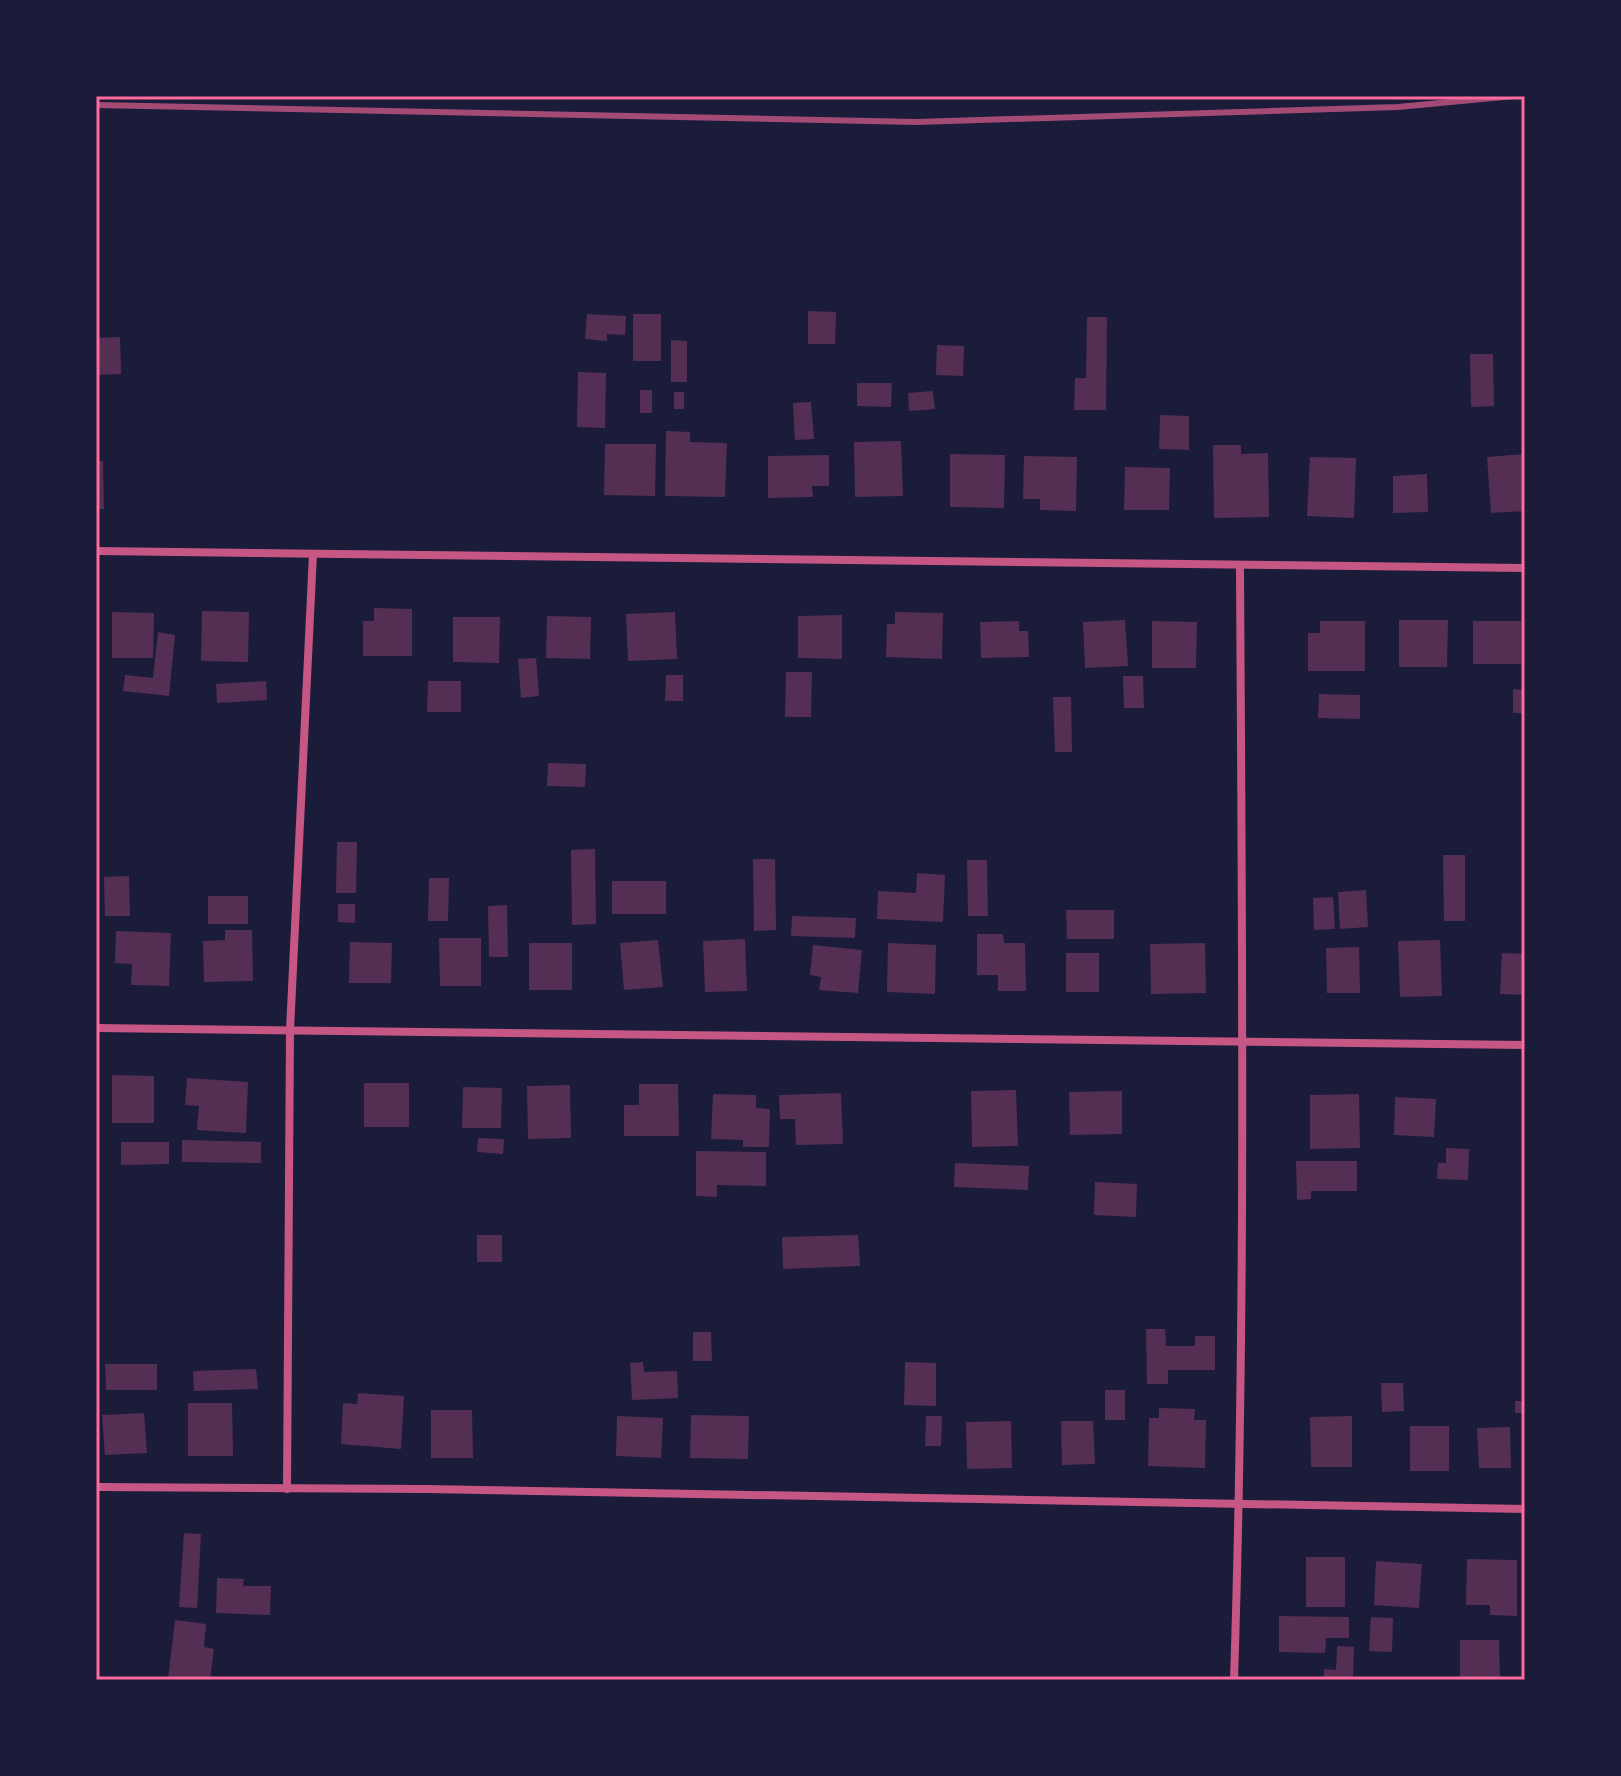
<svg xmlns="http://www.w3.org/2000/svg" width="1621" height="1776" font-family="Barlow,sans-serif">
<style>
.building{fill:#542f53}
.lines{fill:none;stroke-linecap:round;stroke-linejoin:round}
.minor{stroke:#c65784;stroke-width:8}
.rail{stroke:#a44b75;stroke-width:6}
.neatline{fill:none;stroke:#ff6b9d;stroke-width:3}
</style>
<rect width="100%" height="100%" fill="#1b1b3a"/>
<g class="building">
<polygon points="808,311 836,312 835,344 808,344"/>
<polygon points="587,314 626,316 625,335 607,334 607,341 585,339"/>
<rect x="633" y="314" width="28" height="47"/>
<polygon points="1087,317 1107,317 1106,410 1074,410 1075,378 1086,378"/>
<polygon points="120,337 121,374 97,375 96,338"/>
<polygon points="671,340 687,341 687,382 671,382"/>
<polygon points="937,345 964,346 963,376 936,375"/>
<polygon points="1470,354 1493,354 1494,406 1471,407"/>
<polygon points="578,372 606,373 605,428 577,427"/>
<polygon points="857,383 892,383 891,407 857,406"/>
<rect x="640" y="390" width="12" height="23"/>
<polygon points="933,391 935,409 909,411 908,393"/>
<rect x="674" y="392" width="10" height="17"/>
<polygon points="811,402 814,439 795,440 793,403"/>
<polygon points="1160,415 1189,416 1189,450 1159,449"/>
<polygon points="666,431 690,432 690,442 727,443 725,497 665,496"/>
<polygon points="901,441 903,496 855,497 854,442"/>
<polygon points="605,444 656,444 655,496 604,495"/>
<polygon points="1213,445 1241,445 1241,454 1268,453 1269,517 1214,518"/>
<polygon points="950,454 1005,455 1004,508 950,507"/>
<polygon points="1525,454 1525,511 1491,513 1487,457"/>
<polygon points="829,455 829,486 812,486 813,497 768,498 768,456"/>
<polygon points="1024,456 1077,457 1076,511 1040,510 1040,499 1023,499"/>
<polygon points="1310,457 1356,458 1354,518 1307,516"/>
<polygon points="96,461 103,461 104,509 96,509"/>
<polygon points="1125,467 1170,468 1169,510 1124,510"/>
<polygon points="1427,474 1428,512 1393,513 1393,476"/>
<polygon points="374,608 412,609 412,656 363,656 363,621 374,621"/>
<polygon points="202,611 249,612 248,662 201,661"/>
<polygon points="112,612 154,613 153,658 112,658"/>
<polygon points="675,612 677,659 628,661 626,614"/>
<polygon points="895,612 943,613 942,659 886,657 887,624 895,624"/>
<polygon points="842,615 842,659 798,658 798,616"/>
<polygon points="547,616 591,617 590,659 546,658"/>
<polygon points="453,617 500,617 499,663 453,662"/>
<polygon points="1125,620 1128,666 1085,668 1083,622"/>
<polygon points="1399,620 1448,620 1447,667 1399,667"/>
<polygon points="1019,621 1019,631 1028,631 1029,657 981,658 980,622"/>
<polygon points="1152,621 1197,622 1196,668 1152,668"/>
<polygon points="1320,621 1365,621 1365,671 1308,671 1308,633 1320,633"/>
<rect x="1473" y="621" width="48" height="43"/>
<polygon points="158,632 175,635 169,696 123,691 125,675 153,678"/>
<polygon points="536,658 539,696 521,698 518,659"/>
<polygon points="786,672 812,672 811,717 785,717"/>
<polygon points="666,675 683,675 683,701 665,701"/>
<polygon points="1123,676 1143,676 1144,708 1124,708"/>
<polygon points="266,681 267,700 217,703 216,684"/>
<polygon points="428,681 461,681 461,712 427,712"/>
<polygon points="1513,689 1525,690 1525,713 1513,713"/>
<polygon points="1319,694 1360,695 1360,719 1318,718"/>
<polygon points="1053,697 1071,697 1072,752 1055,752"/>
<polygon points="548,763 586,764 585,787 547,786"/>
<polygon points="337,842 357,842 356,893 336,893"/>
<polygon points="595,849 596,924 572,925 571,850"/>
<polygon points="1443,855 1465,855 1465,921 1444,921"/>
<polygon points="753,859 775,859 776,930 754,931"/>
<polygon points="967,860 987,860 988,916 968,916"/>
<polygon points="917,873 945,875 943,922 877,919 878,891 916,893"/>
<polygon points="129,876 130,916 105,916 104,877"/>
<polygon points="429,878 449,878 448,921 428,921"/>
<rect x="612" y="881" width="54" height="33"/>
<polygon points="1366,890 1368,927 1340,929 1338,892"/>
<rect x="208" y="896" width="40" height="28"/>
<polygon points="1333,897 1335,929 1314,930 1313,898"/>
<polygon points="338,904 355,904 355,923 338,922"/>
<polygon points="507,905 508,957 489,957 488,906"/>
<polygon points="1066,910 1114,910 1114,939 1067,939"/>
<polygon points="792,916 856,918 855,938 791,936"/>
<polygon points="225,930 252,930 253,981 204,982 203,941 225,940"/>
<polygon points="116,931 171,933 169,986 131,985 132,964 115,963"/>
<polygon points="977,934 1003,934 1004,943 1025,943 1026,991 998,991 998,975 977,975"/>
<polygon points="439,938 481,938 481,986 440,986"/>
<polygon points="745,939 747,991 705,992 703,941"/>
<polygon points="658,940 663,987 624,990 620,943"/>
<polygon points="1440,940 1442,996 1400,997 1398,941"/>
<polygon points="350,942 392,943 391,983 349,983"/>
<rect x="529" y="943" width="43" height="47"/>
<polygon points="888,943 936,945 935,994 887,992"/>
<polygon points="1205,943 1206,993 1151,994 1150,944"/>
<polygon points="813,945 862,950 858,993 819,990 821,977 810,975"/>
<polygon points="1359,947 1360,993 1327,993 1326,948"/>
<rect x="1066" y="953" width="33" height="39"/>
<polygon points="1502,953 1525,954 1525,995 1500,994"/>
<polygon points="112,1075 154,1076 154,1123 112,1123"/>
<polygon points="187,1078 248,1082 246,1133 197,1130 199,1106 185,1105"/>
<rect x="364" y="1083" width="45" height="44"/>
<polygon points="639,1084 678,1084 679,1136 624,1136 624,1105 639,1105"/>
<polygon points="570,1085 571,1138 528,1139 527,1086"/>
<polygon points="463,1087 502,1088 501,1128 462,1128"/>
<polygon points="1016,1090 1018,1146 972,1147 971,1091"/>
<polygon points="1122,1091 1122,1134 1070,1135 1069,1092"/>
<polygon points="841,1093 843,1144 796,1145 795,1119 780,1119 779,1095"/>
<polygon points="713,1094 756,1095 756,1108 770,1109 769,1147 743,1147 743,1140 711,1139"/>
<polygon points="1359,1094 1360,1148 1310,1149 1310,1095"/>
<polygon points="1395,1097 1436,1099 1434,1137 1394,1135"/>
<polygon points="478,1138 504,1139 503,1154 477,1152"/>
<polygon points="182,1140 261,1142 261,1163 182,1162"/>
<polygon points="121,1142 169,1142 169,1164 121,1165"/>
<polygon points="1446,1148 1469,1149 1468,1180 1437,1179 1438,1163 1446,1163"/>
<polygon points="696,1151 766,1152 766,1186 717,1185 717,1197 696,1196"/>
<polygon points="1296,1161 1357,1161 1357,1191 1311,1191 1311,1199 1297,1200"/>
<polygon points="955,1163 1029,1166 1028,1190 954,1187"/>
<polygon points="1095,1182 1137,1184 1136,1217 1094,1215"/>
<rect x="477" y="1235" width="25" height="27"/>
<polygon points="858,1235 860,1266 783,1269 782,1237"/>
<polygon points="1146,1329 1165,1329 1166,1346 1195,1346 1195,1336 1215,1336 1215,1370 1168,1370 1168,1384 1147,1384"/>
<polygon points="693,1332 711,1332 712,1361 693,1361"/>
<polygon points="643,1362 644,1372 677,1371 678,1398 632,1400 630,1363"/>
<polygon points="905,1362 936,1363 936,1406 904,1405"/>
<polygon points="105,1364 157,1364 157,1390 106,1390"/>
<polygon points="256,1369 258,1389 194,1391 193,1371"/>
<polygon points="1381,1383 1403,1383 1404,1411 1382,1412"/>
<rect x="1105" y="1390" width="20" height="30"/>
<polygon points="358,1393 404,1396 401,1449 341,1444 343,1403 357,1404"/>
<rect x="1515" y="1401" width="10" height="12"/>
<polygon points="188,1403 232,1403 233,1456 188,1456"/>
<polygon points="1159,1408 1195,1409 1194,1420 1206,1420 1205,1468 1148,1466 1149,1418 1159,1418"/>
<polygon points="431,1410 472,1410 473,1458 431,1458"/>
<polygon points="144,1413 147,1453 105,1455 102,1415"/>
<polygon points="691,1415 749,1416 748,1459 690,1458"/>
<polygon points="617,1416 663,1418 661,1458 616,1456"/>
<polygon points="926,1416 942,1416 941,1446 925,1446"/>
<polygon points="1352,1416 1352,1467 1311,1467 1310,1417"/>
<polygon points="1011,1421 1012,1468 967,1469 966,1422"/>
<polygon points="1061,1421 1093,1421 1095,1464 1062,1465"/>
<rect x="1410" y="1426" width="39" height="45"/>
<polygon points="1510,1427 1511,1468 1479,1468 1477,1428"/>
<polygon points="184,1533 201,1534 197,1608 179,1607"/>
<rect x="1306" y="1557" width="39" height="50"/>
<polygon points="1467,1559 1517,1560 1517,1616 1490,1615 1490,1605 1466,1605"/>
<polygon points="1376,1561 1422,1564 1419,1608 1374,1605"/>
<polygon points="217,1578 244,1579 243,1586 271,1586 270,1615 216,1613"/>
<polygon points="1279,1616 1349,1617 1349,1638 1326,1638 1325,1653 1279,1652"/>
<polygon points="1371,1617 1393,1618 1392,1652 1369,1651"/>
<polygon points="175,1620 206,1624 204,1647 214,1649 210,1680 168,1680"/>
<polygon points="1460,1640 1499,1640 1500,1680 1460,1680"/>
<polygon points="1337,1646 1354,1647 1353,1680 1324,1680 1324,1669 1336,1670"/>
</g>
<g class="lines">
<g class="minor">
<polyline points="96,551 1525,568"/>
<polyline points="96,1028 1525,1045"/>
<polyline points="96,1487 426,1489 1525,1509"/>
<polyline points="287,1489 290,1030 313,554"/>
<path d="M 1234,1680 C 1246,1308 1242,936 1240,565"/>
</g>
<polyline class="rail" points="96,105 917,122 1398,107 1514,96"/>
</g>
<rect width="1621" height="1776" fill="none" stroke="#1b1b3a" stroke-width="196"/>
<rect x="98" y="98" width="1425" height="1580" class="neatline"/>
</svg>
